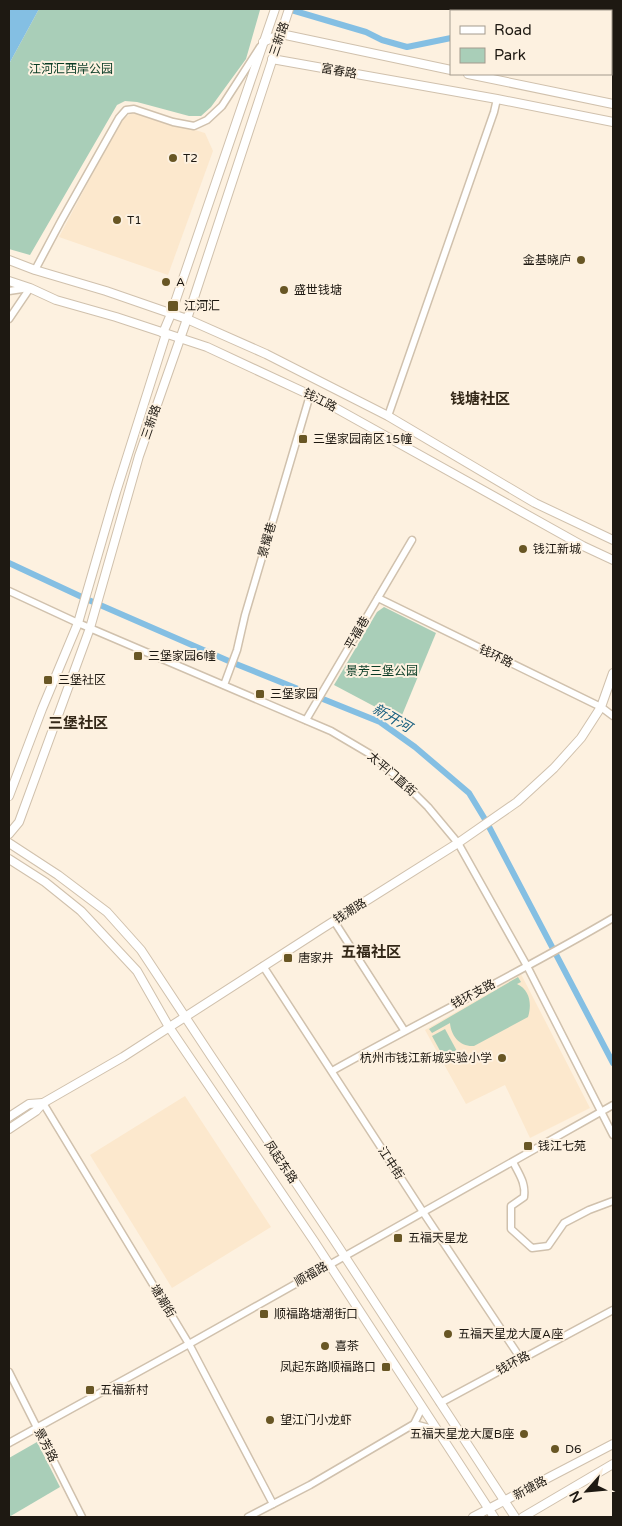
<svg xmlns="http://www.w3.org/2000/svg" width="622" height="1526" font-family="'Varela Round','Noto Sans SC',sans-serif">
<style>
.built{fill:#fce8cd}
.green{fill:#a9ceb8}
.water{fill:#84bfe3}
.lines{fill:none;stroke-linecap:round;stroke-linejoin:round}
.canal{stroke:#84bfe3;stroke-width:6}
.minor-casing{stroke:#d0c1ad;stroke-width:9}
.major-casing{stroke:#d0c1ad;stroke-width:10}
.minor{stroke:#fff;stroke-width:6}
.major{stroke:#fff;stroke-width:8}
.poi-dot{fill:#685624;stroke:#fdf1e0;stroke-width:2}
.labels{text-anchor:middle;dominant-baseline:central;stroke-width:4;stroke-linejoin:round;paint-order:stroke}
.street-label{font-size:12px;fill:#1e1912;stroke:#fdf1e0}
.park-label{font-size:12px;fill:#083b24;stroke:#fdf1e0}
.poi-label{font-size:12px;fill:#1e1912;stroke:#fdf1e0;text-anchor:start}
.water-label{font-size:14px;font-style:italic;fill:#145c7e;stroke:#fdf1e0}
.quarter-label{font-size:15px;font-weight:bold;fill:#342818;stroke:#fdf1e0}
</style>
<rect width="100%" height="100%" fill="#fdf1e0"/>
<g class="built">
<polygon points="134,112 205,133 213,151 168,275 59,237 121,120"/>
<polygon points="521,974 590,1108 530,1138 505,1085 466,1104 425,1030"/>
<polygon points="185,1096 271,1227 172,1288 90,1155"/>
</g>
<g class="green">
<polygon points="39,9 255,9 260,10 246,59 211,107 201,116 189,116 137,102 125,101 117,105 30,255 9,249 9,64"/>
<polygon points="384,607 436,633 400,720 334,685 377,612"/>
<path d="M 518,977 L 521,982 L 517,984 C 530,990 532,1004 528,1017 L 474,1046 C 460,1047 451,1036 450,1023 L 432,1033 L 429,1029 Z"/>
<polygon points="445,1029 458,1053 445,1060 432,1036"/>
<polygon points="37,1442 60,1487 9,1517 9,1458"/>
</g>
<polygon class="water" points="9,9 39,9 9,64"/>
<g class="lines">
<g class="canal">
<polyline points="288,9 366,32 382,40 407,47 451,38"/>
<polyline points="611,66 613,67"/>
<polyline points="9,563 84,598 231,662 380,722 415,747 469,793 486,821 613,1063"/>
</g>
<g class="minor-casing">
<g id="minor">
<polyline points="35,270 61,221 119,118 126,110 134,109 173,122 194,126 207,120 222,106 260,47"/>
<polyline points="9,291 29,288"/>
<polyline points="9,319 30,288"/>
<polyline points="388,416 494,112 497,99"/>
<polyline points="9,591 78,623 331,731 370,754 401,780 428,807 458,843 527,966 613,1135"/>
<polyline points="378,598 601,707 613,716"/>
<polyline points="224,685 237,650 245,615 310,395"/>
<polyline points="306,720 412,540"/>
<polyline points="334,921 404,1030"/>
<polyline points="263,966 423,1212 521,1359"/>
<path d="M 332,1071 C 425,1019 521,972 613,918"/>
<polyline points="43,1103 189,1344 273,1504"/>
<path d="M 513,1162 C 519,1174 526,1183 524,1197 L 511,1206 L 511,1229 L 532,1248 L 548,1246 L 564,1223 L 589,1210 L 613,1201"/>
<polyline points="9,1372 82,1517"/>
<polyline points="440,1403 613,1310"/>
<polyline points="414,1424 437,1430"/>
<polyline points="9,1443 189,1344 613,1105"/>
<polyline points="248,1517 310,1485 414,1424 422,1408"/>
</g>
</g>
<g class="major-casing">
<g id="major">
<polyline points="263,42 281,34 451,70"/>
<polyline points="272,59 497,99 613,122"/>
<polyline points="468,74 613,104"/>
<polyline points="9,260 35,270 106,291 187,319 266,354 388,416 535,503 613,540"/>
<polyline points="9,281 30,288 56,300 116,317 207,347 323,401 583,546 613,560"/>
<polyline points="163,333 171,314 275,9"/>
<polyline points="9,796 42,709 78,623 116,492 166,334"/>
<polyline points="9,834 19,822 90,628 139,456 187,319 289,9"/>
<polyline points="9,843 58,875 107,912 141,950 211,1056 334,1240 515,1517"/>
<polyline points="9,859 45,882 81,911 137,971 169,1027 314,1241 494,1517"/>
<polyline points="9,1117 29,1104 43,1103"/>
<polyline points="9,1129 36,1111 43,1103 123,1057 323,928 458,843 517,802 554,768 581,738 601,707 613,673"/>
<polyline points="473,1517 613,1444"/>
<polyline points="523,1517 613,1464"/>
</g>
</g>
<use href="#minor" class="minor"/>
<use href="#major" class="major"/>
</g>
<g class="poi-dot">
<circle cx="173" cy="158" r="5"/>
<circle cx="117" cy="220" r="5"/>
<circle cx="581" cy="260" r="5"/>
<circle cx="166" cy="282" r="5"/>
<circle cx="284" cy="290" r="5"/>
<rect x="167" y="300" width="12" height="12" rx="2.5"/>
<rect x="298" y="434" width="10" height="10" rx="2.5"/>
<circle cx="523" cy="549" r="5"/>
<rect x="133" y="651" width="10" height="10" rx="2.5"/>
<rect x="43" y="675" width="10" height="10" rx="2.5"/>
<rect x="255" y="689" width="10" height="10" rx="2.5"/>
<rect x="283" y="953" width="10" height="10" rx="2.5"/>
<circle cx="502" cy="1058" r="5"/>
<rect x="523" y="1141" width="10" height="10" rx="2.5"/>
<rect x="393" y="1233" width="10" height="10" rx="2.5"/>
<rect x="259" y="1309" width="10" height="10" rx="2.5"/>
<circle cx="448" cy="1334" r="5"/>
<circle cx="325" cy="1346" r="5"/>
<rect x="381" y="1362" width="10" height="10" rx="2.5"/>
<rect x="85" y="1385" width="10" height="10" rx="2.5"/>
<circle cx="270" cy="1420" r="5"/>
<circle cx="524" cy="1434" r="5"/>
<circle cx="555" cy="1449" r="5"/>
</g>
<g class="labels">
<g class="street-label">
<text transform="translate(279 39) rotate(-71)">三新路</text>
<text transform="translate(339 71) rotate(10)">富春路</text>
<text transform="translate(320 400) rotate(27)">钱江路</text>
<text transform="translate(151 422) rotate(-71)">三新路</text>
<text transform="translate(267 540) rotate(-74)">景耀巷</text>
<text transform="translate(357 633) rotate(-60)">平福巷</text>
<text transform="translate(496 656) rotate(26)">钱环路</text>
<text transform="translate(392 774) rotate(41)">太平门直街</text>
<text transform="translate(350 911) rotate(-32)">钱潮路</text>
<text transform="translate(473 994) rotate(-28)">钱环支路</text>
<text transform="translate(281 1162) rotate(56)">凤起东路</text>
<text transform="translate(391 1163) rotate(57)">江中街</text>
<text transform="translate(311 1274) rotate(-29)">顺福路</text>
<text transform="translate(163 1301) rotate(59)">塘潮街</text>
<text transform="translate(513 1363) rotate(-28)">钱环路</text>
<text transform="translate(46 1445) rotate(63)">景芳路</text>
<text transform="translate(530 1488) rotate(-28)">新塘路</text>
</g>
<g class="park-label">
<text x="71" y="69">江河汇西岸公园</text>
<text x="382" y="671">景芳三堡公园</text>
</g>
<g class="poi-label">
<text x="183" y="158">T2</text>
<text x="127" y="220">T1</text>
<text x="571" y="260" text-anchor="end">金基晓庐</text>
<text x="176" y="282">A</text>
<text x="294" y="290">盛世钱塘</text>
<text x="184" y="306">江河汇</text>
<text x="313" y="439">三堡家园南区15幢</text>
<text x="533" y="549">钱江新城</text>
<text x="148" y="656">三堡家园6幢</text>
<text x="58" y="680">三堡社区</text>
<text x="270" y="694">三堡家园</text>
<text x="298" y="958">唐家井</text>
<text x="492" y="1058" text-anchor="end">杭州市钱江新城实验小学</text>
<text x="538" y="1146">钱江七苑</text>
<text x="408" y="1238">五福天星龙</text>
<text x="274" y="1314">顺福路塘潮街口</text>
<text x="458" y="1334">五福天星龙大厦A座</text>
<text x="335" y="1346">喜茶</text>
<text x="376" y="1367" text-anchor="end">凤起东路顺福路口</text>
<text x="100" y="1390">五福新村</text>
<text x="280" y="1420">望江门小龙虾</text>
<text x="514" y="1434" text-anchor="end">五福天星龙大厦B座</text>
<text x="565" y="1449">D6</text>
</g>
<g class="water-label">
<text transform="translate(392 718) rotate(30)">新开河</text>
</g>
<g class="quarter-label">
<text x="480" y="399">钱塘社区</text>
<text x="78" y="723">三堡社区</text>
<text x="371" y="952">五福社区</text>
</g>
</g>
<rect width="622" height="1526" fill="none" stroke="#1e1912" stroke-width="20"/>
<rect x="450" y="10" width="162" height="65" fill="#fdf1e0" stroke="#a49b8e"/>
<rect x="460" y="26" width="25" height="8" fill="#ffffff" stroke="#a49b8e"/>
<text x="494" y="35" font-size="15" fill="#1e1912">Road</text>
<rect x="460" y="48" width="25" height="15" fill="#a9ceb8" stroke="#a49b8e"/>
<text x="494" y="60" font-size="15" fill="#1e1912">Park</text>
<g transform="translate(587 1491) rotate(243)" stroke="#fdf1e0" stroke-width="4" paint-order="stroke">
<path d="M0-4L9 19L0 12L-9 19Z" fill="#1e1912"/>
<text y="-8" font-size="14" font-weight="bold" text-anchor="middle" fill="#1e1912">N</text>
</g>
</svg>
